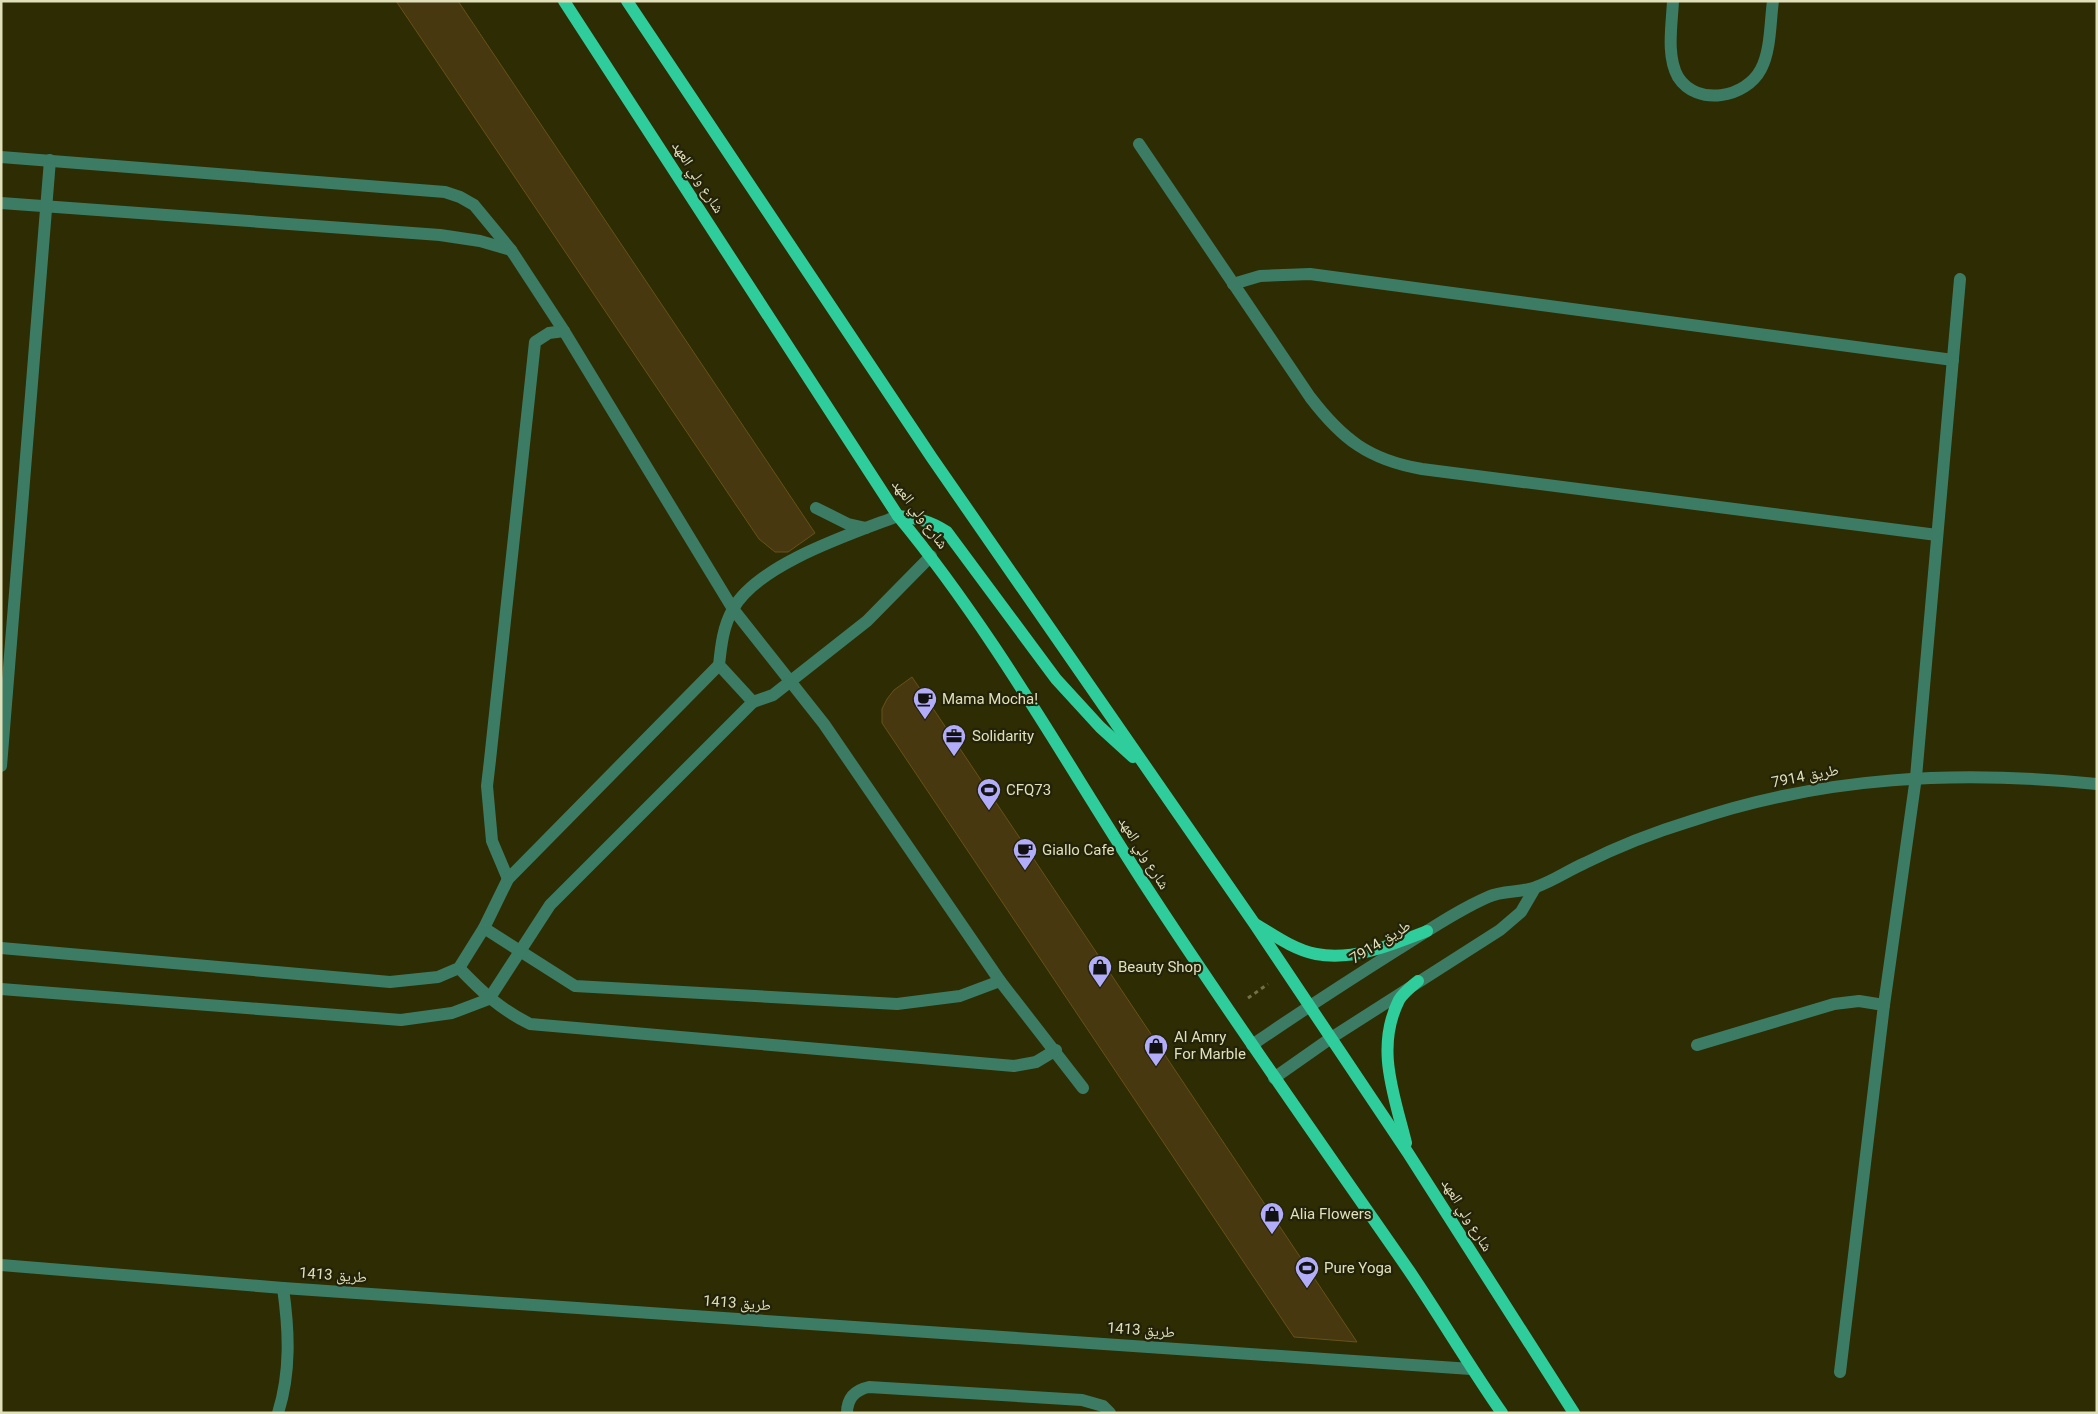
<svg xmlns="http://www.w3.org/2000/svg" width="2098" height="1414" font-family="Roboto,'Noto Naskh Arabic',sans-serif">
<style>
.building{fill:#483810;stroke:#685218}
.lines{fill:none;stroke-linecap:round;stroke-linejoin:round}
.path{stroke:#727148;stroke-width:3;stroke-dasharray:4 4;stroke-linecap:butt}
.minor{stroke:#3c7c64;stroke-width:12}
.major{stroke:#30cd9c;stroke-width:12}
.labels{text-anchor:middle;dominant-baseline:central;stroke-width:4.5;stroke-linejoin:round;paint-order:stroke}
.street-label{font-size:15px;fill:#e0e0ba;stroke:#23220a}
.poi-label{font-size:15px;fill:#e0e0ba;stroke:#23220a;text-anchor:start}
</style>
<rect width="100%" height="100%" fill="#2e2c02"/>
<g class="building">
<polygon points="396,1 458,1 815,533 788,552 775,552 759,539"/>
<polygon points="912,677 1357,1342 1294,1337 882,723 882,709 887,699 894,690"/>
</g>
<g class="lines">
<polyline class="path" points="1248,998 1268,984"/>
<g class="minor">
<path d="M 1673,1 C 1672,24 1666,56 1678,77 C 1697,107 1746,98 1761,69 C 1771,50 1770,22 1773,1"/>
<path d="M 1139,144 L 1310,397 C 1342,439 1369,460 1422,469 L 1937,535"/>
<polyline points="1,157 445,192 460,197 474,205 511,250 564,331 733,609 824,724 1000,981 1083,1088"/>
<polyline points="1,203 440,235 480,241 511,250"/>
<polyline points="1233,284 1260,276 1310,274 1953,360"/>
<polyline points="816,508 848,524 866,528"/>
<path d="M 898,516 C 851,534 758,564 733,609 C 723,626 721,646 719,665 L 753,702 L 773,695 L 867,621 L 931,556"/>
<polyline points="1,766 50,160"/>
<polyline points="508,879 492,841 487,786 490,760 535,342 549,333 564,331"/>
<polyline points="484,928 575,986 897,1004 960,996 1000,981"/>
<polyline points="1,948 390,982 438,977 459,968 484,928 508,879 719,665"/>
<path d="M 459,968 C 482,992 500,1009 530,1024 L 1014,1066 L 1036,1062 L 1056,1050"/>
<polyline points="1,989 401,1020 452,1013 489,999 550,905 753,702"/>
<path d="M 1252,1045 C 1300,1012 1348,981 1397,950 C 1426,932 1456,911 1488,897 C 1503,890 1521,893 1536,887 C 1553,881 1569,870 1585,863 C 1619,846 1655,832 1691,821 C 1824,776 1958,770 2097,784"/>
<polyline points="1697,1045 1834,1004 1859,1001 1884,1005"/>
<polyline points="1274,1078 1331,1038 1500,930 1521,912 1535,888"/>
<polyline points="1,1265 283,1288 1471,1369"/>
<polyline points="1840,1372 1884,1005 1916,777 1960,279"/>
<path d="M 278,1413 C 291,1372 289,1330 283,1288"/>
<path d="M 847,1413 C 847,1398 855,1390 869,1387 L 1082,1400 L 1103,1406 L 1110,1413"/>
</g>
<g class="major">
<path d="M 564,1 L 898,516 C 994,632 1067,765 1149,891 C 1233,1020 1322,1145 1410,1272 C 1441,1318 1470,1367 1502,1413"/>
<polyline points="627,1 932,458 1254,923 1408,1153 1574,1413"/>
<path d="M 898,516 C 917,518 931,521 947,532 L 1056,679 L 1100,727 L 1133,757"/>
<path d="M 1257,925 C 1275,936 1295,950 1316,954 C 1354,961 1391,945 1427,931"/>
<path d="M 1406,1143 C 1394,1094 1375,1048 1399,1000 C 1403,993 1412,986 1418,981"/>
</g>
</g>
<defs>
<g id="cafe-pin" transform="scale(1.25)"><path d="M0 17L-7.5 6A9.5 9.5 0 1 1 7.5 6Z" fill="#b2adf9" stroke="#23220a"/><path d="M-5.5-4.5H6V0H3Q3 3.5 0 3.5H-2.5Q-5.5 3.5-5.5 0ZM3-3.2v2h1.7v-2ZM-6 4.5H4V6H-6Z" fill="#111"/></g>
<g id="office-pin" transform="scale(1.25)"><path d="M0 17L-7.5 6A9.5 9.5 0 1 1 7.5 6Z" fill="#b2adf9" stroke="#23220a"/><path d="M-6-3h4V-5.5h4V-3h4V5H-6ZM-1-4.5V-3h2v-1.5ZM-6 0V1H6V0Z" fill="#111"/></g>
<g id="stadium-pin" transform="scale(1.25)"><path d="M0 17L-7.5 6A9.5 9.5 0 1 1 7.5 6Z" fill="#b2adf9" stroke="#23220a"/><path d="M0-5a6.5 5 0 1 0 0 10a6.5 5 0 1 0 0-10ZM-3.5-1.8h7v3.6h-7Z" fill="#111"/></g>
<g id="shop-pin" transform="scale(1.25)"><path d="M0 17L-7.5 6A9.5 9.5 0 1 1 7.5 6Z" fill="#b2adf9" stroke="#23220a"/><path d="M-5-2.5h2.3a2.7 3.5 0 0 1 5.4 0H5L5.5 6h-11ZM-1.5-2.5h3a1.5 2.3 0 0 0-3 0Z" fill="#111"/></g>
</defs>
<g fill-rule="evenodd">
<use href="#cafe-pin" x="925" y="699"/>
<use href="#office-pin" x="954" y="736"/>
<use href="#stadium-pin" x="989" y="790"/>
<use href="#cafe-pin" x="1025" y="850"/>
<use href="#shop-pin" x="1100" y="967"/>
<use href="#shop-pin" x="1156" y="1046"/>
<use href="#shop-pin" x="1272" y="1214"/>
<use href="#stadium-pin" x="1307" y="1268"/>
</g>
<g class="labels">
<g class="street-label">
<text transform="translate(698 177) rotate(57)">شارع ولي العهد</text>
<text transform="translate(920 514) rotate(53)">شارع ولي العهد</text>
<text transform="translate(1805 776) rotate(-11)">طريق 7914</text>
<text transform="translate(1144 853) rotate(58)">شارع ولي العهد</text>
<text transform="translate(1380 942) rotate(-32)">طريق 7914</text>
<text transform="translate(1467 1215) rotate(58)">شارع ولي العهد</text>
<text transform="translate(333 1275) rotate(4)">طريق 1413</text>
<text transform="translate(737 1303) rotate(4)">طريق 1413</text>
<text transform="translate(1141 1330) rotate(4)">طريق 1413</text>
</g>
<g class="poi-label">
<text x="942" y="699">Mama Mocha!</text>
<text x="972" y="736">Solidarity</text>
<text x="1006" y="790">CFQ73</text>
<text x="1042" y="850">Giallo Cafe</text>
<text x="1118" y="967">Beauty Shop</text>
<text x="1174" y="1037">Al Amry<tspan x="1174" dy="17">For Marble</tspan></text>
<text x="1290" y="1214">Alia Flowers</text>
<text x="1324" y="1268">Pure Yoga</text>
</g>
</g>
<rect width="2098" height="1414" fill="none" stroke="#e0e0ba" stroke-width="5"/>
</svg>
